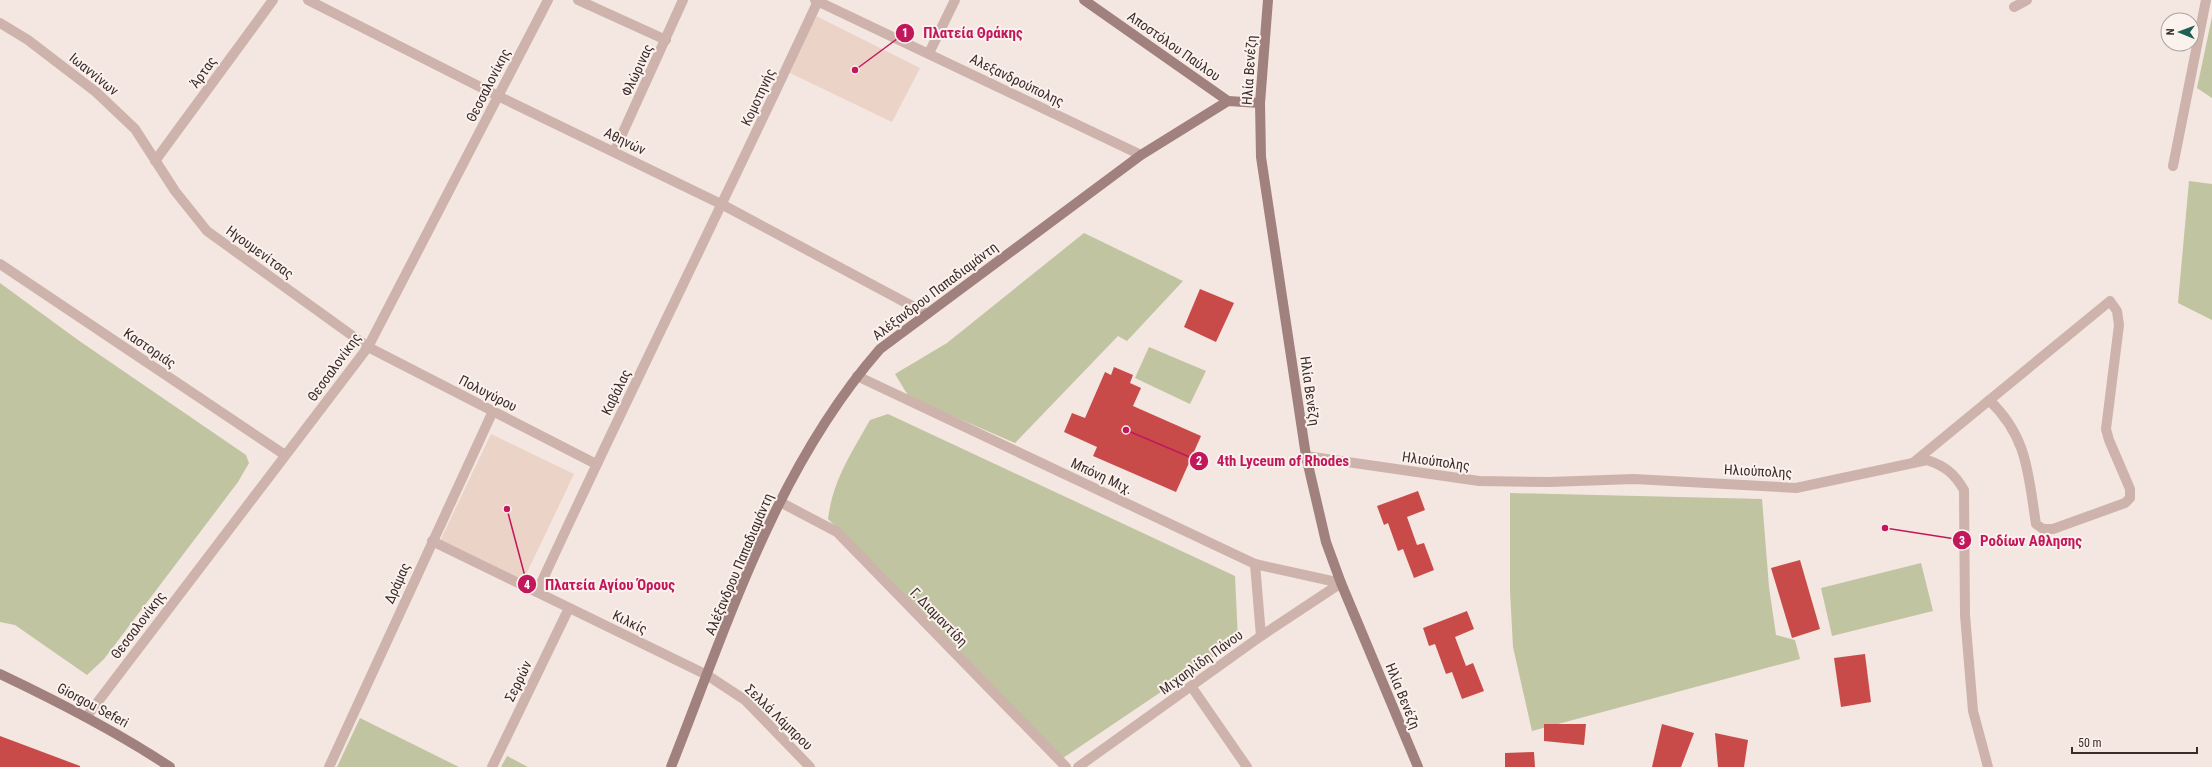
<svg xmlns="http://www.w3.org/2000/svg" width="2212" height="767" font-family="'Roboto Condensed',sans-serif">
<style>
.green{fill:#c0c4a0}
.plaza{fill:#ecd3c8}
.building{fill:#c84b4a}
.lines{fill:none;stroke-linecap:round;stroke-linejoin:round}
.street{stroke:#cdb3ac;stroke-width:10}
.secondary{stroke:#a1817d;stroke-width:10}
.labels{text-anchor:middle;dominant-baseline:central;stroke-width:4;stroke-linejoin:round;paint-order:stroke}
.street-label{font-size:14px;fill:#3b2c2b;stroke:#fbf2ee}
.leader{fill:none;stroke:#c2185b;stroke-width:1.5}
.callout-dot{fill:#c2185b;stroke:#fbf2ee;stroke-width:1.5}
.mark-label{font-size:12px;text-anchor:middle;font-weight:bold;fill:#fff}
.callout-label{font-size:15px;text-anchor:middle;font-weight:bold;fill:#c2185b;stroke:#fbf2ee;stroke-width:4;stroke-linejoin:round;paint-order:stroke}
</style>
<rect width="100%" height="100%" fill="#f4e6e1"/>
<g class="green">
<polygon points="2212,17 2212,98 2197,88"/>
<polygon points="2189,181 2212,184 2212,320 2178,303"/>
<polygon points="1084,233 1183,281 1127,341 1118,336 1015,443 909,397 895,374 947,343"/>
<polygon points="0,283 78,340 246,455 249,463 238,482 104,659 87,675 15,625 0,622"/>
<polygon points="1149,347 1206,371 1190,404 1135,378"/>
<path d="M 888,414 L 1235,576 L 1238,640 L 1063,758 L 828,519 C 833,480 851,454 870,420 Z"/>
<polygon points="1510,493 1762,499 1769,587 1776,635 1795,640 1800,659 1532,731 1513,647 1510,591"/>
<polygon points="1921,563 1933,611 1832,636 1821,588"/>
<polygon points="360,718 459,767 337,767"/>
<polygon points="507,756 528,767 501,767"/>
</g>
<g class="plaza">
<polygon points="816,16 920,68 892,122 790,73"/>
<polygon points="491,434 574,474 522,583 439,543"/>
</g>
<g class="building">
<polygon points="1200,289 1234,303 1216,342 1184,327"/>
<polygon points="1114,367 1133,375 1130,383 1141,388 1133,406 1201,436 1176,492 1093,456 1097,447 1064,432 1072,413 1085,418 1105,372 1111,375"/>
<polygon points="1418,491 1425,510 1407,517 1417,545 1424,543 1434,570 1414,578 1403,549 1398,551 1388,523 1384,525 1377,506"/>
<polygon points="1800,560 1820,629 1792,638 1771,568"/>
<polygon points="1467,611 1474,629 1455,637 1466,666 1473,663 1484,691 1462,699 1452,672 1446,674 1435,644 1429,646 1423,628"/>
<polygon points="1865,654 1871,702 1841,707 1834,658"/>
<polygon points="1544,724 1586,724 1584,745 1544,741"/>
<polygon points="1662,724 1694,733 1681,767 1652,767"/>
<polygon points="1715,733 1748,740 1744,767 1718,767"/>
<polygon points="0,736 80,766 80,767 0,767"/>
<polygon points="1534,752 1535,767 1505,767 1505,753"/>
</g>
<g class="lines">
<g class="street">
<polyline points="308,0 498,96 723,205 927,314"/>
<polyline points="578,0 666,40"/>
<polyline points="815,0 1141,155"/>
<polyline points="2014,7 2027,0"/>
<polyline points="0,23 28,40 96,92 135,129 175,191 207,231 368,347 596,464"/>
<polyline points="929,53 955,0"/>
<polyline points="614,152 683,0"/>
<polyline points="155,161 273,0"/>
<polyline points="2173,166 2206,0"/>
<polyline points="0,264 285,455"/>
<polyline points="857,376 1255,564 1341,583"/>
<path d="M 1306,456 L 1479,481 L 1549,482 L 1634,479 L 1796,488 L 1927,460 C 1945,466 1954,473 1964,490 L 1965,615 L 1973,711 L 1988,767"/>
<path d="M 1914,462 L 2110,301 L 2117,311 L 2119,325 L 2106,429 L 2109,440 L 2130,489 L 2130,498 L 2125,503 L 2053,529 L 2043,529 L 2036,524 C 2028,474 2028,437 1989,400"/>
<polyline points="780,502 837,532 1066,767"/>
<polyline points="432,541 707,675 745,700 810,767"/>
<polyline points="1255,564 1261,636"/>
<path d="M 537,592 C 628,394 726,199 818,1"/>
<polyline points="1191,686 1247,767"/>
<polyline points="87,716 368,347 548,0"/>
<polyline points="329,767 493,411"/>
<polyline points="492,767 569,608"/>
<polyline points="1078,767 1261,636 1341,583"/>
</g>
<g class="secondary">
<polyline points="1084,0 1228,101"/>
<polyline points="1268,0 1260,103 1261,157 1306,456 1326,542 1341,583 1418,767"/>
<path d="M 0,674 C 59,702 116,731 170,767"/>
<path d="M 671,767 C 728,623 776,468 880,349 L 1141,155 L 1228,101 L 1260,103"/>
</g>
</g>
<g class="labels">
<g class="street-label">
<text transform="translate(1174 46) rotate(35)">Αποστόλου Παύλου</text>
<text transform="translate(637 70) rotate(-65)">Φλώρινας</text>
<text transform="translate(1249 70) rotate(-86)">Ηλία Βενέζη</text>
<text transform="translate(203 72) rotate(-54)">Άρτας</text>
<text transform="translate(94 74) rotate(39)">Ιωαννίνων</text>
<text transform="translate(1017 80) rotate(26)">Αλεξανδρούπολης</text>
<text transform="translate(488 85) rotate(-63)">Θεσσαλονίκης</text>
<text transform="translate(758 97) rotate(-65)">Κομοτηνής</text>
<text transform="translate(625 141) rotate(26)">Αθηνών</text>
<text transform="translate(260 252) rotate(36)">Ηγουμενίτσας</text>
<text transform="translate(935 291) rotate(-37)">Αλέξανδρου Παπαδιαμάντη</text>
<text transform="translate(150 348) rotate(34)">Καστοριάς</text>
<text transform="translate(334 367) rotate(-54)">Θεσσαλονίκης</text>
<text transform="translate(1310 391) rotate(82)">Ηλία Βενέζη</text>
<text transform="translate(616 392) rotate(-64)">Καβάλας</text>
<text transform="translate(488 393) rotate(27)">Πολυγύρου</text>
<text transform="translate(1436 461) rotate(8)">Ηλιούπολης</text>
<text transform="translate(1758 471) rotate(3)">Ηλιούπολης</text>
<text transform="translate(1102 476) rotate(25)">Μπόνη Μιχ.</text>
<text transform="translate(739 564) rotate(-67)">Αλέξανδρου Παπαδιαμάντη</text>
<text transform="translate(397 583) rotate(-66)">Δράμας</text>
<text transform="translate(939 617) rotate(46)">Γ. Διαμαντίδη</text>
<text transform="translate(630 622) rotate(26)">Κιλκίς</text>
<text transform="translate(138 625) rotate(-53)">Θεσσαλονίκης</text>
<text transform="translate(1201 662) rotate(-36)">Μιχαηλίδη Πάνου</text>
<text transform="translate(518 681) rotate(-64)">Σερρών</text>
<text transform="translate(1403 696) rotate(68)">Ηλία Βενέζη</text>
<text transform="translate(93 705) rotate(28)">Giorgou Seferi</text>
<text transform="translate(779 717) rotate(44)">Σελλά Λάμπρου</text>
</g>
</g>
<path class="leader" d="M855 70L905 33M1126 430L1199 461M1885 528L1962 540M507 509L527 584"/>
<g class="callout-dot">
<circle cx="855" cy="70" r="4"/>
<circle cx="1126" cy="430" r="4"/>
<circle cx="1885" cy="528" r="4"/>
<circle cx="507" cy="509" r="4"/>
<circle cx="905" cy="33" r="10"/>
<circle cx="1199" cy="461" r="10"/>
<circle cx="1962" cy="540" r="10"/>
<circle cx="527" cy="584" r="10"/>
</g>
<g class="mark-label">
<text x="905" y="37">1</text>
<text x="1199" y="465">2</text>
<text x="1962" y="545">3</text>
<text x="527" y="589">4</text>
</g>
<g class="callout-label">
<text x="973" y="38">Πλατεία Θράκης</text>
<text x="1283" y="466">4th Lyceum of Rhodes</text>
<text x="2031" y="546">Ροδίων Αθλησης</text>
<text x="610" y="590">Πλατεία Αγίου Όρους</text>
</g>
<g transform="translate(2180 32) rotate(271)"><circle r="19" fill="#fbf2ee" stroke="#aea3a0"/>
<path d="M0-3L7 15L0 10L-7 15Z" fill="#1f5e53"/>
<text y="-6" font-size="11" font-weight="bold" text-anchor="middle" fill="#3b2c2b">N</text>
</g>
<path d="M2072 747v6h125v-6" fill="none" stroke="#3b2c2b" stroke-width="2"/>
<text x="2078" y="747" font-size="12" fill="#3b2c2b" stroke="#fbf2ee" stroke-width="3" paint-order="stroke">50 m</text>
</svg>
